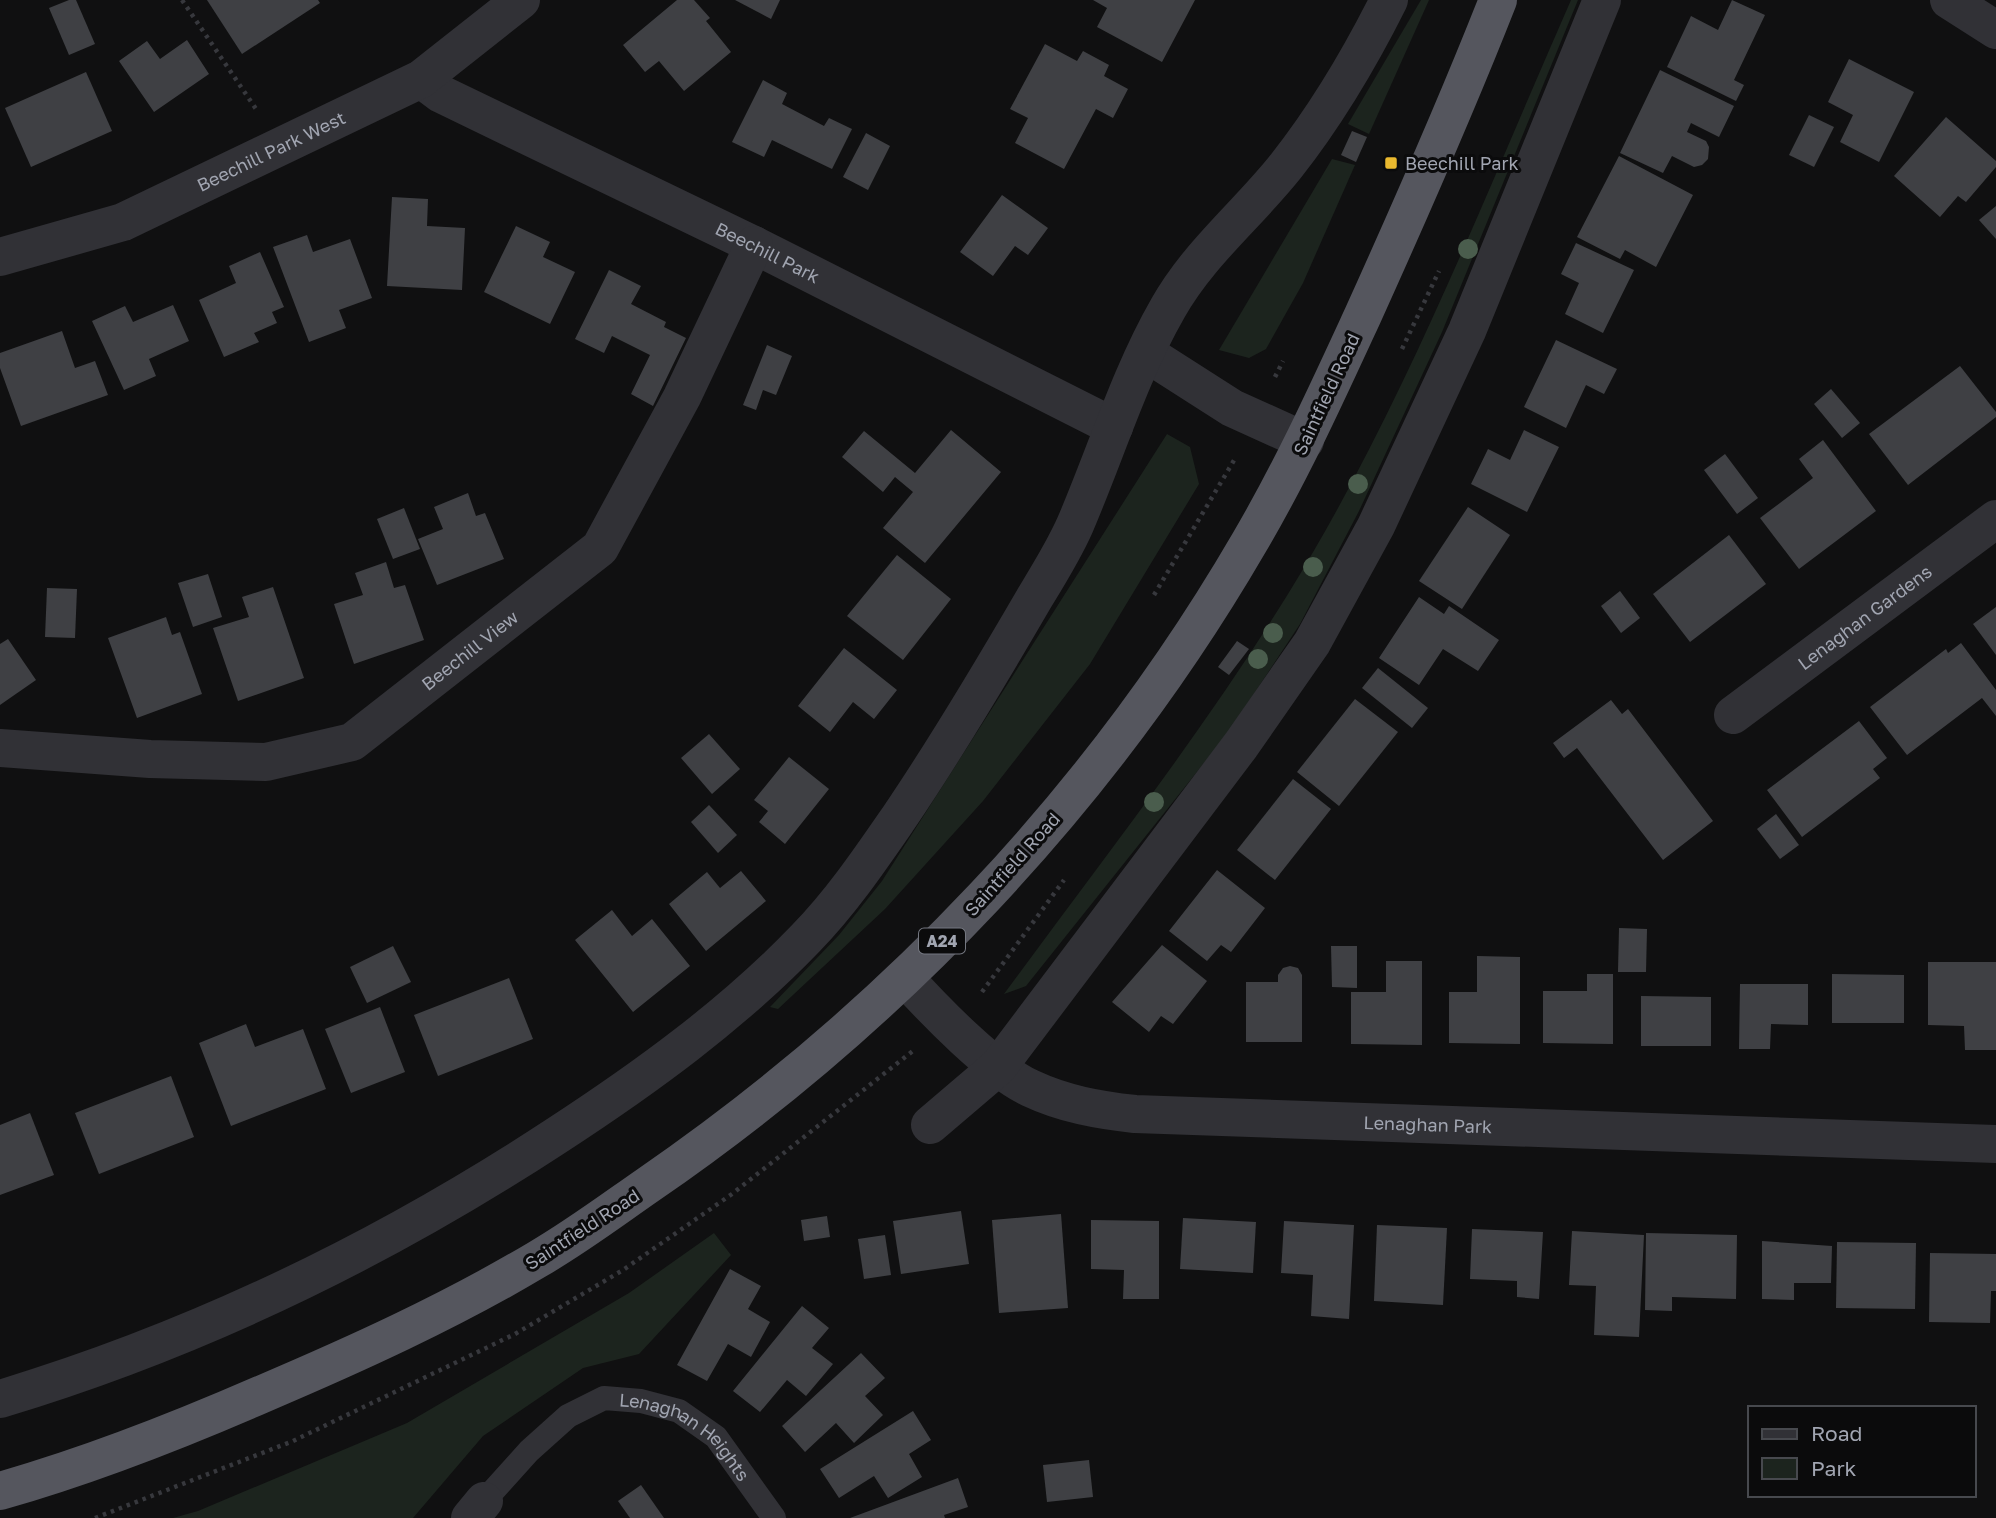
<svg xmlns="http://www.w3.org/2000/svg" width="1996" height="1518" font-family="'Golos Text',sans-serif">
<style>
.green{fill:#1c241e}
.building{fill:#3f4044}
.lines{fill:none;stroke-linecap:round;stroke-linejoin:round}
.path{stroke:#37383d;stroke-width:4.5;stroke-dasharray:3.5 5;stroke-linecap:butt}
.service{stroke:#313136;stroke-width:24}
.minor{stroke:#313136;stroke-width:38}
.trunk{stroke:#55565e;stroke-width:38}
.tree{fill:#4a5d4d}
.poi-dot{fill:#eab92f;stroke:#0b0b0c;stroke-width:2.5}
.labels{text-anchor:middle;dominant-baseline:central;stroke-width:6;stroke-linejoin:round;paint-order:stroke}
.shield{fill:#0b0b0c;stroke:#747780;stroke-width:2}
.shield-label{font-size:16px;font-weight:bold;fill:#a1a5b1}
.street-label{font-size:18px;fill:#a1a5b1;stroke:#0b0b0c}
.poi-label{font-size:18px;fill:#a1a5b1;stroke:#0b0b0c;text-anchor:start}
</style>
<rect width="100%" height="100%" fill="#101011"/>
<g class="green">
<polygon points="1421,0 1429,0 1369,134 1348,124"/>
<path d="M 1571,0 L 1578,0 L 1442,332 L 1359,511 L 1300,624 L 1228,733 L 1026,986 L 1004,994 C 1101,862 1202,733 1288,594 C 1403,408 1483,200 1571,0 Z"/>
<polygon points="1332,159 1355,165 1303,283 1266,349 1249,358 1219,350"/>
<polygon points="1167,434 1190,447 1199,484 1090,664 983,801 885,909 778,1009 770,1007 839,935 882,881"/>
<polygon points="714,1233 731,1255 639,1354 583,1368 483,1436 413,1518 173,1518 198,1511 407,1423 629,1293"/>
</g>
<g class="building">
<polygon points="69,0 76,0 95,44 69,55 49,8"/>
<polygon points="207,0 318,0 320,3 242,54"/>
<polygon points="677,0 694,0 710,18 706,21 731,52 684,91 659,61 645,72 623,45"/>
<polygon points="735,0 780,0 771,19"/>
<polygon points="1093,0 1195,0 1162,62 1097,27 1107,8"/>
<polygon points="1732,0 1765,15 1734,80 1744,85 1736,101 1667,67 1691,16 1718,30"/>
<polygon points="187,40 209,74 154,112 119,61 147,41 160,59"/>
<polygon points="1045,44 1077,61 1083,51 1109,65 1104,76 1128,89 1113,118 1096,109 1064,169 1015,143 1028,118 1010,109"/>
<polygon points="1849,59 1914,92 1879,162 1840,142 1853,115 1828,102"/>
<polygon points="1660,70 1734,106 1719,137 1691,123 1687,132 1706,141 1709,147 1708,159 1702,165 1694,167 1672,156 1663,173 1620,153"/>
<polygon points="86,72 112,131 31,167 5,108"/>
<polygon points="763,80 787,93 782,104 824,126 829,118 852,129 832,169 772,140 764,157 732,142"/>
<polygon points="1809,115 1834,127 1814,167 1789,155"/>
<polygon points="1946,117 1996,161 1996,167 1966,202 1958,196 1940,217 1894,176"/>
<polygon points="1352,131 1367,137 1356,162 1341,155"/>
<polygon points="866,133 890,146 868,190 843,177"/>
<polygon points="1619,156 1693,195 1656,267 1625,250 1620,259 1577,237"/>
<polygon points="1002,195 1048,228 1028,255 1015,246 993,276 960,252"/>
<polygon points="392,197 428,199 427,226 465,228 462,290 387,286"/>
<polygon points="1996,206 1996,239 1979,220"/>
<polygon points="516,226 550,242 543,257 575,272 550,324 484,292"/>
<polygon points="307,235 313,252 350,239 372,298 339,310 346,328 309,342 273,247"/>
<polygon points="1576,243 1634,270 1603,333 1565,314 1579,283 1561,274"/>
<polygon points="260,252 284,307 272,312 277,323 254,333 259,342 224,357 199,300 236,283 229,266"/>
<polygon points="609,270 641,286 631,304 666,322 664,327 686,338 653,406 631,394 650,355 612,336 604,353 575,339"/>
<polygon points="173,305 189,341 149,359 156,376 124,390 92,321 125,306 133,322"/>
<polygon points="62,331 75,368 95,361 108,395 21,426 0,368 0,353"/>
<polygon points="1556,340 1617,369 1604,394 1586,385 1566,428 1524,407"/>
<polygon points="767,345 792,356 776,395 763,390 756,410 743,405"/>
<polygon points="1960,366 1996,412 1996,417 1908,485 1869,434"/>
<polygon points="1831,389 1860,423 1842,438 1814,404"/>
<polygon points="951,430 1001,472 925,563 883,528 913,492 895,477 883,492 842,457 864,431 915,473"/>
<polygon points="1524,430 1559,447 1527,512 1471,484 1488,449 1510,460"/>
<polygon points="1823,440 1876,511 1799,569 1760,518 1813,478 1799,459"/>
<polygon points="1725,454 1758,498 1737,514 1704,470"/>
<polygon points="468,493 476,516 485,513 504,559 437,585 418,539 443,529 434,507"/>
<polygon points="1468,507 1510,535 1462,609 1419,581"/>
<polygon points="404,508 420,549 393,559 377,519"/>
<polygon points="1729,535 1766,584 1690,642 1653,594"/>
<polygon points="897,555 951,599 903,660 847,616"/>
<polygon points="386,562 394,588 405,585 424,640 354,664 334,604 363,595 355,573"/>
<polygon points="208,574 222,617 193,627 178,583"/>
<polygon points="273,587 304,678 238,701 213,628 249,617 242,597"/>
<polygon points="47,588 77,589 75,638 45,637"/>
<polygon points="1620,591 1640,618 1621,633 1601,606"/>
<polygon points="1419,597 1444,614 1449,606 1499,640 1478,671 1443,649 1419,685 1379,658"/>
<polygon points="1996,607 1996,655 1973,624"/>
<polygon points="166,617 172,635 180,632 202,694 137,718 108,638"/>
<polygon points="8,639 36,680 0,705 0,644"/>
<polygon points="1237,641 1249,649 1229,675 1218,667"/>
<polygon points="1961,643 1996,690 1996,716 1982,698 1907,755 1870,707 1946,649 1948,653"/>
<polygon points="844,648 897,690 874,719 853,702 830,732 798,706"/>
<polygon points="1378,668 1428,708 1412,728 1362,688"/>
<polygon points="1355,699 1398,732 1339,806 1297,772"/>
<polygon points="1611,700 1622,714 1628,709 1713,821 1663,860 1577,748 1564,758 1553,743"/>
<polygon points="1859,721 1887,758 1873,769 1880,778 1802,837 1767,790"/>
<polygon points="709,734 740,769 712,794 681,758"/>
<polygon points="789,757 829,789 785,844 759,822 768,811 754,800"/>
<polygon points="1293,779 1331,809 1275,880 1237,850"/>
<polygon points="709,805 737,835 718,853 691,822"/>
<polygon points="1776,814 1799,845 1780,859 1757,829"/>
<polygon points="1217,870 1265,908 1231,952 1221,945 1207,961 1169,931"/>
<polygon points="741,871 766,901 706,951 669,904 707,872 720,888"/>
<polygon points="612,910 632,936 652,919 690,966 633,1012 575,940"/>
<polygon points="1619,928 1647,929 1646,972 1618,972"/>
<polygon points="1162,945 1207,981 1173,1024 1161,1016 1149,1032 1112,1002"/>
<polygon points="393,946 411,982 367,1003 350,967"/>
<polygon points="1331,946 1357,946 1357,988 1332,987"/>
<polygon points="1477,956 1520,957 1520,1044 1449,1043 1449,992 1477,992"/>
<polygon points="1386,961 1422,961 1422,1045 1351,1044 1351,992 1386,992"/>
<polygon points="1928,962 1996,962 1996,1050 1965,1050 1964,1026 1928,1025"/>
<polygon points="1290,966 1298,968 1302,975 1302,1042 1246,1042 1246,982 1278,982 1278,975 1283,968"/>
<polygon points="1587,974 1613,974 1613,1044 1543,1043 1543,991 1587,991"/>
<polygon points="1832,974 1904,975 1904,1023 1832,1023"/>
<polygon points="509,978 533,1039 438,1076 414,1015"/>
<polygon points="1740,984 1808,984 1808,1025 1771,1024 1770,1049 1739,1049"/>
<polygon points="1641,996 1711,997 1711,1046 1641,1046"/>
<polygon points="380,1007 405,1072 351,1093 325,1029"/>
<polygon points="246,1024 255,1047 303,1029 326,1089 231,1126 199,1043"/>
<polygon points="171,1076 194,1137 99,1174 75,1113"/>
<polygon points="30,1113 54,1175 0,1195 0,1125"/>
<polygon points="961,1211 969,1264 901,1274 893,1221"/>
<polygon points="1061,1214 1068,1308 999,1313 992,1220"/>
<polygon points="827,1216 830,1237 804,1241 801,1220"/>
<polygon points="1183,1218 1256,1222 1253,1273 1180,1269"/>
<polygon points="1091,1220 1159,1221 1159,1299 1123,1299 1124,1270 1091,1269"/>
<polygon points="1284,1221 1354,1225 1349,1319 1311,1316 1313,1275 1281,1273"/>
<polygon points="1377,1225 1447,1228 1443,1305 1374,1301"/>
<polygon points="1472,1229 1543,1232 1539,1299 1517,1297 1517,1281 1470,1279"/>
<polygon points="1572,1231 1644,1235 1639,1337 1594,1335 1596,1286 1569,1285"/>
<polygon points="1646,1233 1737,1235 1736,1299 1672,1297 1672,1311 1645,1310"/>
<polygon points="885,1235 891,1275 864,1279 858,1239"/>
<polygon points="1762,1241 1832,1246 1831,1283 1794,1283 1794,1300 1762,1299"/>
<polygon points="1837,1242 1916,1243 1915,1309 1836,1308"/>
<polygon points="1930,1253 1996,1254 1996,1291 1991,1291 1990,1323 1929,1322"/>
<polygon points="730,1269 761,1286 748,1309 770,1322 751,1357 728,1344 707,1381 677,1365"/>
<polygon points="802,1306 829,1328 812,1348 833,1364 806,1396 787,1380 760,1412 733,1391"/>
<polygon points="861,1353 885,1378 865,1396 883,1415 854,1443 836,1423 805,1452 782,1426"/>
<polygon points="913,1411 931,1440 909,1454 922,1477 888,1498 874,1476 839,1498 820,1469"/>
<polygon points="1089,1460 1093,1497 1047,1502 1043,1465"/>
<polygon points="958,1478 968,1507 944,1515 945,1518 850,1518"/>
<polygon points="641,1485 664,1518 630,1518 618,1501"/>
</g>
<g class="lines">
<g class="path">
<polyline points="182,0 256,109"/>
<polyline points="1402,349 1439,271"/>
<polyline points="1275,377 1283,361"/>
<polyline points="1154,595 1236,457"/>
<polyline points="982,992 1064,880"/>
<polyline points="95,1518 293,1441 515,1334 623,1270 732,1194 914,1050"/>
</g>
<path class="service" id="s1" d="M 484,1501 L 529,1451 L 568,1416 L 604,1398 L 641,1401 L 679,1411 L 716,1437 L 774,1518"/>
<g class="minor">
<polyline points="1949,0 1996,30"/>
<path id="s2" d="M 421,79 L 441,94 L 754,245 L 1114,427"/>
<path id="s3" d="M 0,257 L 123,222 L 421,79 L 521,0"/>
<polyline points="1146,353 1232,408 1305,441"/>
<path id="s4" d="M 1733,715 L 1996,519"/>
<path id="s5" d="M 0,748 L 150,759 L 266,762 L 352,742 L 600,548 L 682,397 L 754,245"/>
<path id="s6" d="M 905,978 C 934,1010 992,1070 1030,1088 C 1064,1104 1098,1110 1135,1114 L 1996,1144"/>
<polyline points="930,1125 998,1067 1241,745 1312,643 1376,526 1467,331 1602,0"/>
<path d="M 0,1399 C 196,1340 385,1248 556,1136 C 645,1078 732,1015 806,938 C 842,901 871,858 900,816 C 948,745 992,671 1035,597 C 1049,574 1064,550 1075,525 C 1106,453 1129,376 1168,308 C 1199,253 1248,214 1286,166 C 1327,114 1360,58 1389,0"/>
<polyline points="470,1518 484,1501"/>
</g>
<path class="trunk" d="M 0,1491 C 88,1466 175,1432 260,1395 C 354,1355 449,1312 538,1259 C 576,1237 612,1210 648,1185 C 891,1018 1100,799 1249,543 C 1292,470 1327,393 1363,315 C 1410,211 1456,107 1498,0"/>
</g>
<g class="tree">
<circle cx="1468" cy="249" r="10"/>
<circle cx="1358" cy="484" r="10"/>
<circle cx="1313" cy="567" r="10"/>
<circle cx="1273" cy="633" r="10"/>
<circle cx="1258" cy="659" r="10"/>
<circle cx="1154" cy="802" r="10"/>
</g>
<rect class="poi-dot" x="1384" y="156" width="14" height="14" rx="3.5"/>
<g class="labels">
<rect class="shield" x="919" y="928.5" width="46" height="25" rx="5"/>
<g class="shield-label">
<text x="942" y="941">A24</text>
</g>
<g class="street-label">
<text stroke="none"><textPath href="#s3" startOffset="292">Beechill Park West</textPath></text>
<text stroke="none"><textPath href="#s2" startOffset="388">Beechill Park</textPath></text>
<text transform="translate(1326 394) rotate(-65)">Saintfield Road</text>
<text stroke="none"><textPath href="#s4" startOffset="164">Lenaghan Gardens</textPath></text>
<text stroke="none"><textPath href="#s5" startOffset="504">Beechill View</textPath></text>
<text transform="translate(1012 864) rotate(-48)">Saintfield Road</text>
<text stroke="none"><textPath href="#s6" startOffset="569">Lenaghan Park</textPath></text>
<text transform="translate(582 1229) rotate(-33)">Saintfield Road</text>
<text stroke="none"><textPath href="#s1" startOffset="254">Lenaghan Heights</textPath></text>
</g>
<g class="poi-label">
<text x="1405" y="163">Beechill Park</text>
</g>
</g>
<rect x="1748" y="1406" width="228" height="91" fill="#0b0b0c" stroke="#47494e" stroke-width="2"/>
<rect x="1762" y="1429" width="35" height="10" fill="#313136" stroke="#47494e" stroke-width="2"/>
<text x="1811" y="1441" font-size="21" fill="#a1a5b1">Road</text>
<rect x="1762" y="1458" width="35" height="21" fill="#1c241e" stroke="#47494e" stroke-width="2"/>
<text x="1811" y="1476" font-size="21" fill="#a1a5b1">Park</text>
</svg>
